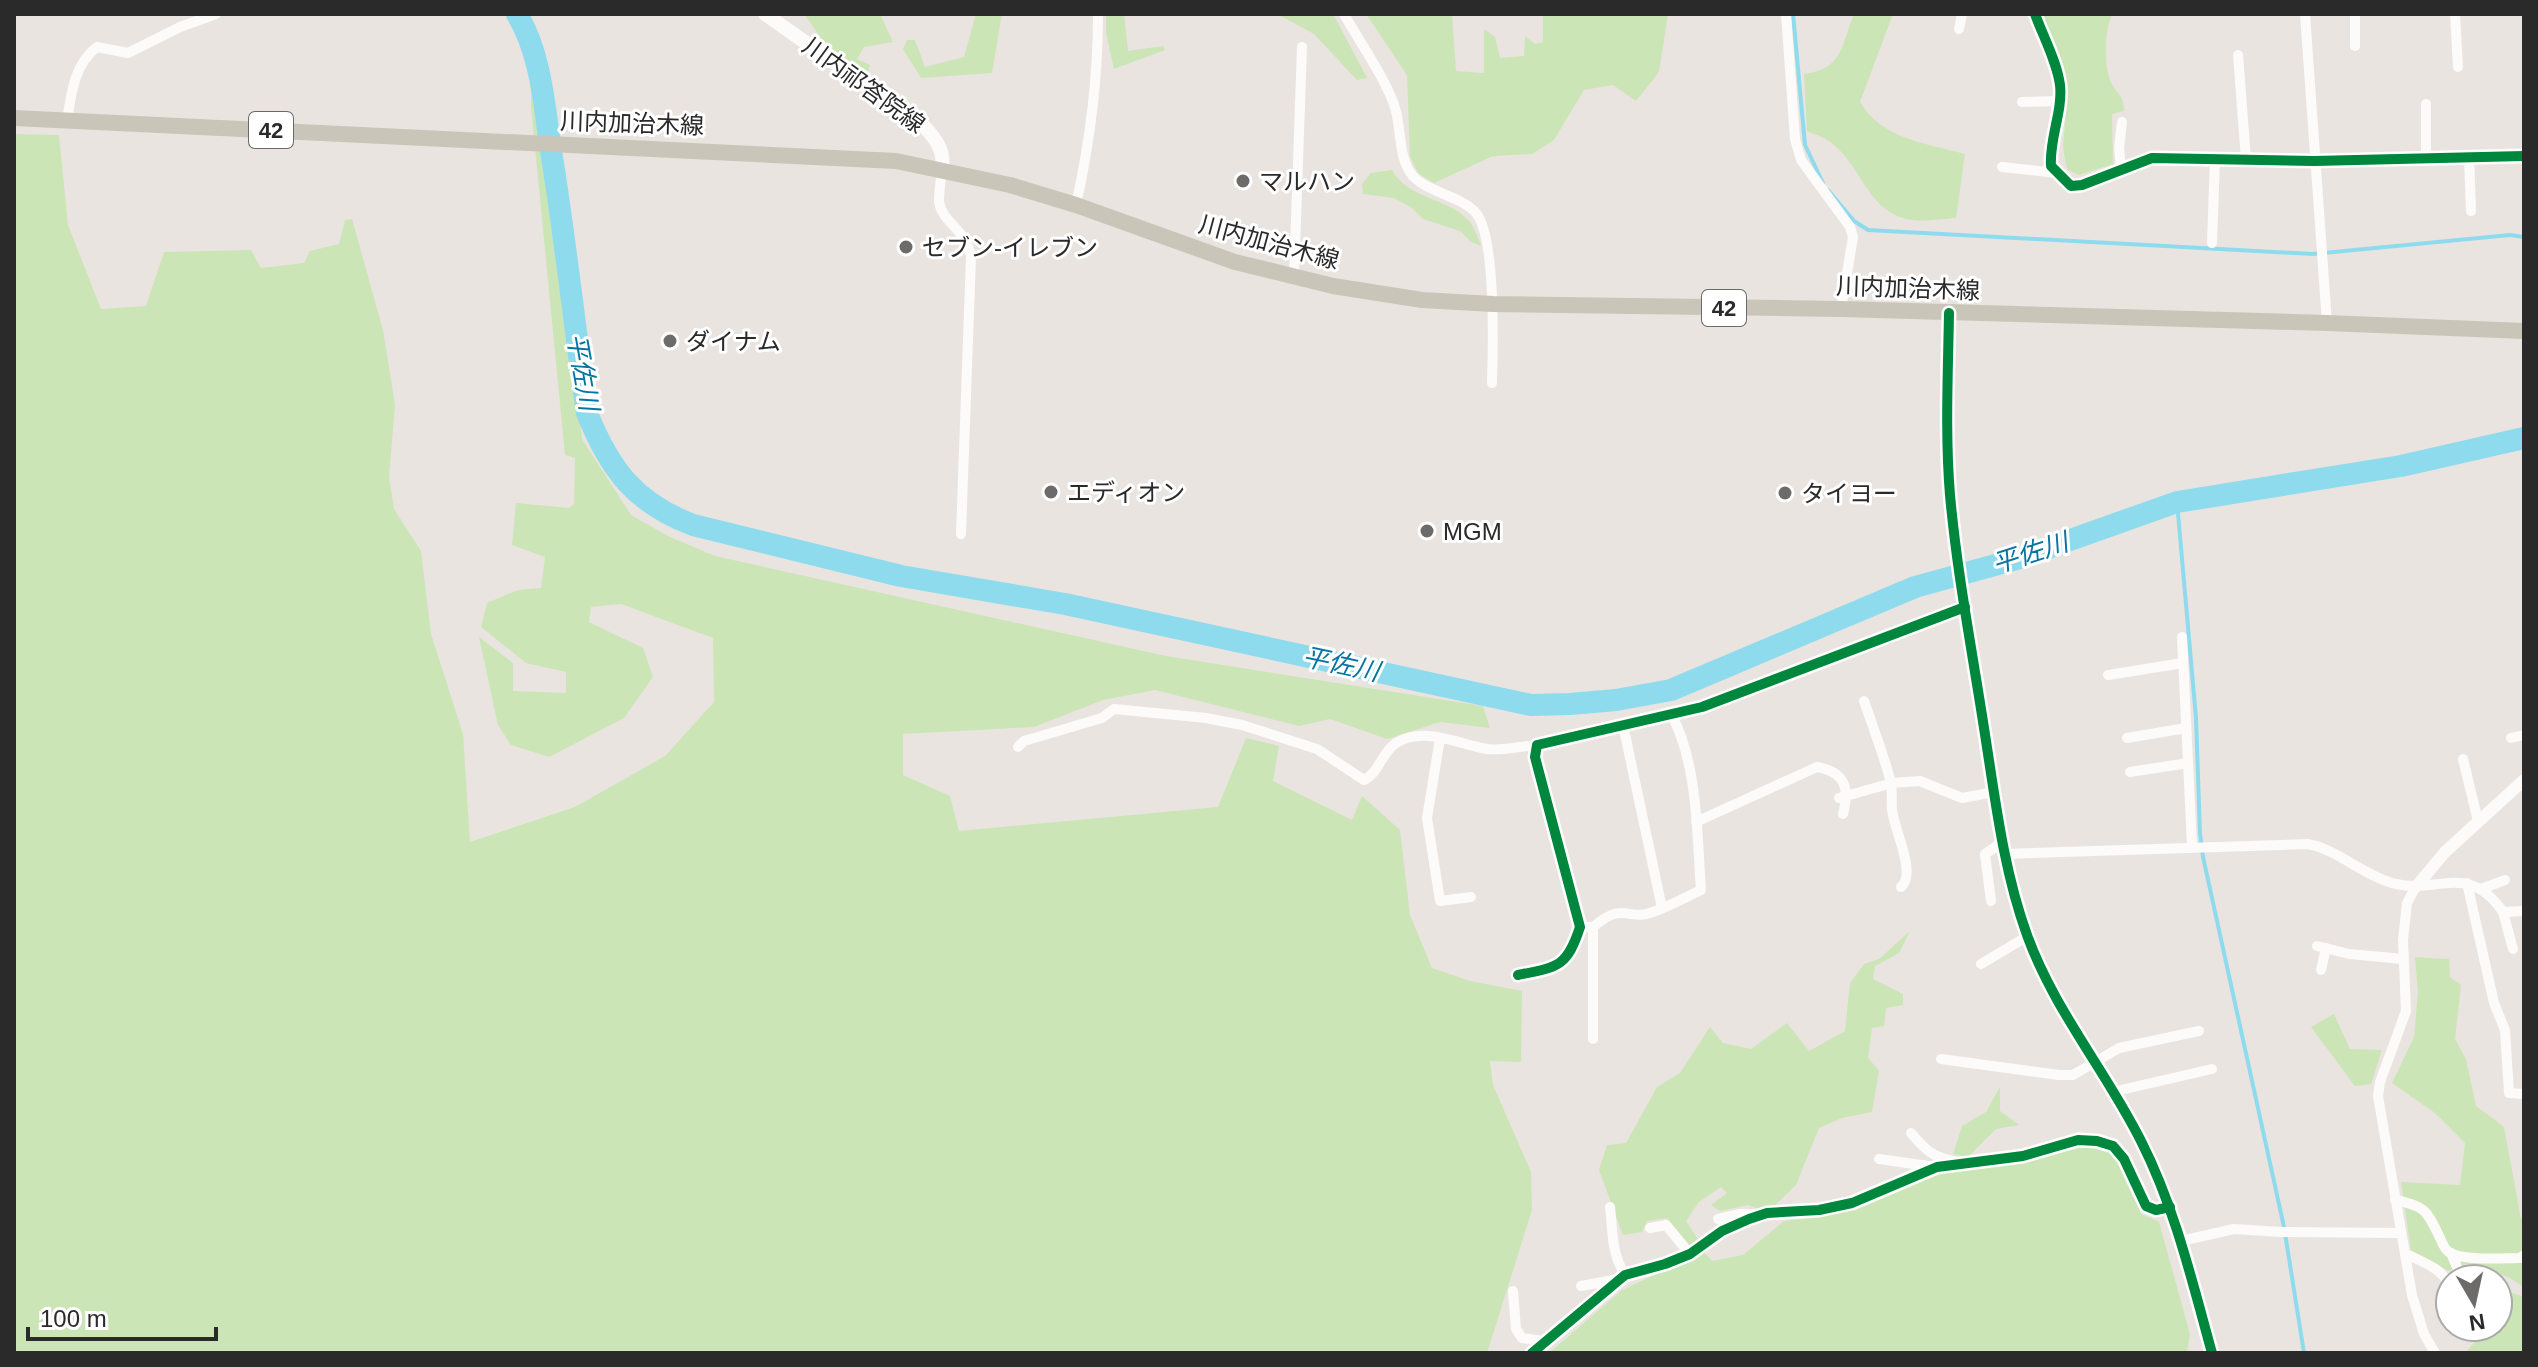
<svg xmlns="http://www.w3.org/2000/svg" width="2538" height="1367" font-family="Helvetica,'Noto Sans JP',sans-serif">
<style>
.green{fill:#cce5b6}
.lines{fill:none;stroke-linecap:round;stroke-linejoin:round}
.stream{stroke:#8fdbee;stroke-width:4}
.river{stroke:#8fdbee;stroke-width:22}
.minor{stroke:#fcfbfa;stroke-width:10}
.tertiary{stroke:#fcfbfa;stroke-width:12}
.secondary{stroke:#fcfbfa;stroke-width:14}
.primary{stroke:#cac5b9;stroke-width:16}
.cycleway-casing{stroke:#fff;stroke-width:15}
.cycleway{stroke:#00873e;stroke-width:10}
.poi-dot{fill:#6d6b69;stroke:#fff;stroke-width:3}
.labels{text-anchor:middle;dominant-baseline:central;stroke-width:6;stroke-linejoin:round;paint-order:stroke}
.shield{fill:#fff;stroke:#6a6a6a;stroke-width:2}
.shield-label{font-size:22px;font-weight:bold;fill:#2a2a2a}
.street-label{font-size:24px;fill:#2a2a2a;stroke:#fff}
.poi-label{font-size:24px;fill:#2a2a2a;stroke:#fff;text-anchor:start}
.water-label{font-size:26px;font-style:italic;fill:#0775a1;stroke:#fff}
</style>
<rect width="100%" height="100%" fill="#e9e4df"/>
<g class="green">
<polygon points="804,14 880,14 893,42 864,47 857,59 870,65 868,72 858,73 822,39"/>
<polygon points="976,14 1002,14 992,73 921,78 903,49 907,40 915,40 925,67 964,57"/>
<polygon points="1106,14 1124,14 1128,51 1163,46 1165,50 1114,69 1106,33"/>
<polygon points="1277,14 1333,14 1367,78 1357,80 1314,34"/>
<polygon points="1366,14 1452,15 1456,71 1484,73 1484,29 1495,37 1500,58 1524,56 1525,36 1535,44 1543,42 1543,14 1668,14 1659,72 1636,101 1613,85 1584,90 1554,140 1532,154 1493,156 1434,183 1418,173 1410,156 1407,75"/>
<path d="M 1854,14 L 1893,14 L 1860,102 C 1882,139 1925,143 1965,154 L 1956,218 C 1939,219 1917,224 1900,217 C 1867,205 1860,166 1834,145 C 1827,138 1816,135 1807,131 L 1804,74 C 1843,69 1841,46 1854,14 Z"/>
<path d="M 2041,14 L 2112,14 C 2105,29 2104,61 2109,77 C 2113,92 2124,93 2124,111 L 2112,114 L 2113,164 L 2079,175 L 2067,169 L 2063,147 L 2068,88 Z"/>
<polygon points="531,90 558,229 582,439 631,515 668,536 715,556 1166,656 1483,706 1490,728 1440,722 1387,739 1330,719 1299,726 1155,690 1103,700 1034,727 903,734 903,775 950,796 959,831 1218,807 1246,738 1279,746 1273,781 1352,820 1362,796 1400,830 1410,915 1432,968 1470,981 1522,991 1521,1062 1490,1061 1493,1085 1531,1172 1532,1210 1487,1353 14,1353 14,134 59,135 68,225 101,309 146,306 164,252 251,250 261,268 304,263 310,251 339,244 345,220 352,219 383,330 395,405 389,477 394,509 421,551 431,634 463,734 470,842 575,807 665,756 714,702 713,638 621,604 591,607 589,622 643,648 653,677 624,718 549,757 511,745 498,725 479,637 513,663 513,691 566,693 566,672 526,663 481,627 487,603 518,590 541,588 545,557 512,545 516,503 569,508 574,504 575,458 565,455 531,106"/>
<path d="M 1392,170 C 1408,200 1449,197 1470,222 C 1475,229 1478,238 1481,246 L 1471,242 L 1460,231 L 1423,219 L 1412,208 L 1394,198 L 1363,194 L 1362,184 L 1371,173 Z"/>
<polygon points="1910,931 1899,953 1875,966 1873,979 1903,994 1903,1005 1886,1008 1884,1026 1872,1028 1868,1058 1879,1071 1872,1112 1842,1118 1819,1128 1796,1185 1775,1205 1761,1210 1748,1205 1720,1211 1711,1205 1727,1193 1721,1187 1699,1202 1686,1221 1699,1241 1690,1246 1667,1218 1647,1221 1642,1232 1623,1235 1599,1170 1607,1145 1626,1143 1657,1087 1680,1073 1710,1027 1723,1043 1751,1049 1787,1023 1809,1051 1845,1031 1850,983 1864,964 1879,959"/>
<polygon points="2415,957 2449,959 2450,977 2461,985 2455,1039 2466,1059 2476,1106 2504,1127 2521,1219 2524,1219 2524,1287 2508,1277 2467,1264 2449,1271 2411,1250 2401,1182 2460,1185 2465,1143 2435,1113 2392,1083 2414,1037 2418,992"/>
<polygon points="2334,1014 2350,1049 2382,1050 2371,1084 2355,1086 2311,1027"/>
<polygon points="2000,1087 2000,1111 2019,1125 1996,1129 1968,1157 1953,1154 1962,1126 1986,1112"/>
<polygon points="2081,1146 2110,1150 2123,1166 2141,1214 2159,1222 2190,1334 2187,1353 1549,1353 1622,1290 1704,1252 1712,1261 1743,1255 1784,1221 1829,1215 1941,1173"/>
<polygon points="2498,1288 2524,1297 2524,1353 2465,1353 2485,1331 2484,1327 2498,1327"/>
</g>
<g class="lines">
<g class="stream">
<polyline points="1793,14 1805,145 1823,183"/>
<polyline points="1828,190 1854,221 1868,230 2313,254 2510,235 2524,237"/>
<polyline points="2177,502 2196,718 2200,834 2203,857 2284,1227 2304,1353"/>
</g>
<path class="river" d="M 517,14 C 540,52 544,101 550,145 C 565,234 574,324 587,413 C 610,470 635,503 693,525 L 901,576 L 1065,604 L 1531,705 L 1570,704 L 1616,700 L 1671,690 L 1915,587 L 2017,559 L 2177,502 L 2401,466 L 2524,438"/>
<g class="minor">
<path d="M 1344,14 C 1359,41 1388,82 1396,111 C 1401,131 1399,161 1413,176 C 1427,192 1461,196 1476,213 C 1496,237 1493,349 1492,383"/>
<polyline points="1786,14 1795,139 1801,160 1850,227 1853,237 1841,309"/>
<path d="M 2035,14 C 2043,36 2057,62 2060,85 C 2063,111 2049,139 2051,166 L 2071,186 L 2082,185 L 2152,158 L 2314,161 L 2524,156"/>
<polyline points="2305,14 2327,323"/>
<polyline points="2455,14 2458,67"/>
<polyline points="1959,29 1962,14"/>
<polyline points="2355,46 2355,14"/>
<polyline points="2238,55 2246,159"/>
<polyline points="2022,102 2059,101"/>
<polyline points="2426,104 2426,157"/>
<path d="M 67,121 C 71,95 74,64 97,47 L 128,53 L 180,27 L 216,14"/>
<polyline points="2469,157 2471,211"/>
<polyline points="2002,167 2056,173"/>
<path d="M 942,169 C 941,179 939,191 939,201 C 941,222 966,229 971,256 L 961,534"/>
<polyline points="2121,170 2119,148 2122,122"/>
<path d="M 1076,205 C 1090,142 1098,79 1098,14"/>
<polyline points="2212,243 2215,158"/>
<polyline points="1294,277 1302,47"/>
<polyline points="2182,637 2192,846"/>
<polyline points="2108,675 2183,663"/>
<path d="M 1864,701 C 1873,727 1883,753 1890,779 C 1893,789 1891,800 1892,810 C 1894,829 1917,874 1901,887"/>
<polyline points="1623,725 1662,908"/>
<polyline points="1440,738 1427,818 1440,901 1471,897"/>
<polyline points="2127,738 2186,728"/>
<polyline points="2511,738 2524,735"/>
<path d="M 1018,747 L 1024,741 L 1102,718 L 1114,709 L 1206,718 L 1242,725 L 1317,749 L 1364,780 C 1379,773 1382,752 1396,743 C 1424,726 1458,744 1487,749 C 1503,751 1522,746 1537,745"/>
<polyline points="2463,759 2478,821"/>
<polyline points="2130,772 2188,763"/>
<polyline points="1839,798 1892,783 1920,781 1962,798 1994,792"/>
<path d="M 1696,822 L 1817,767 C 1845,772 1850,788 1843,814"/>
<path d="M 2005,854 L 2308,844 C 2337,850 2358,871 2386,881 C 2434,899 2466,858 2503,912 L 2524,911"/>
<polyline points="2467,883 2494,1003 2505,1030 2509,1093 2524,1094"/>
<polyline points="2415,888 2407,903 2403,940 2406,1011 2380,1082 2378,1096 2412,1295 2424,1334 2435,1353"/>
<polyline points="2481,889 2505,880"/>
<polyline points="1991,901 1985,854 2003,842"/>
<polyline points="2503,912 2513,949"/>
<polyline points="1586,927 1593,927 1593,1039"/>
<path d="M 1593,927 C 1625,900 1627,922 1653,912 C 1670,906 1686,897 1701,890 C 1697,835 1698,763 1671,714"/>
<polyline points="2317,946 2349,954 2403,959"/>
<polyline points="1981,964 2028,936"/>
<polyline points="2321,970 2326,948"/>
<path d="M 1518,975 C 1558,967 1567,967 1580,927 L 1535,757 L 1537,745 L 1702,707 L 1965,607"/>
<polyline points="1941,1059 2059,1075 2073,1075 2119,1048 2199,1031"/>
<polyline points="2112,1092 2212,1069"/>
<path d="M 1911,1133 C 1927,1152 1933,1157 1957,1162"/>
<polyline points="1879,1159 1935,1167"/>
<path d="M 2395,1200 C 2426,1206 2427,1211 2440,1238 C 2442,1243 2445,1250 2450,1253 C 2465,1261 2503,1258 2520,1258 L 2524,1255"/>
<path d="M 1610,1207 C 1613,1232 1611,1253 1625,1275"/>
<polyline points="1718,1219 1740,1214 1755,1214"/>
<polyline points="1650,1228 1666,1225 1690,1254"/>
<polyline points="2181,1241 2234,1229 2281,1232 2401,1233"/>
<polyline points="2451,1253 2462,1279"/>
<path d="M 2406,1254 C 2422,1262 2443,1268 2450,1287"/>
<polyline points="1581,1286 1619,1279"/>
<polyline points="1513,1291 1516,1329 1522,1338 1544,1341"/>
<polyline points="1532,1353 1625,1275 1665,1264 1690,1254 1722,1231 1749,1219 1767,1213 1819,1210 1852,1203 1937,1167 2023,1156 2078,1140 2097,1141 2113,1146 2124,1159 2146,1206 2156,1210 2170,1207"/>
</g>
<g class="tertiary">
<path d="M 1949,313 C 1948,373 1945,434 1950,495 C 1957,573 1972,650 1984,728 C 1995,797 2003,869 2027,935 C 2054,1010 2106,1071 2141,1141 C 2175,1208 2192,1281 2212,1353"/>
<polyline points="2415,888 2445,852 2524,780"/>
</g>
<path class="secondary" d="M 765,14 L 922,124 C 935,138 945,150 942,169"/>
<polyline class="primary" points="14,118 896,161 1010,185 1076,205 1235,262 1333,286 1422,300 1493,304 1841,309 2327,323 2524,331"/>
<g class="cycleway-casing">
<g id="cycleway">
<path d="M 2035,14 C 2043,36 2057,62 2060,85 C 2063,111 2049,139 2051,166 L 2071,186 L 2082,185 L 2152,158 L 2314,161 L 2524,156"/>
<path d="M 1949,313 C 1948,373 1945,434 1950,495 C 1957,573 1972,650 1984,728 C 1995,797 2003,869 2027,935 C 2054,1010 2106,1071 2141,1141 C 2175,1208 2192,1281 2212,1353"/>
<path d="M 1518,975 C 1558,967 1567,967 1580,927 L 1535,757 L 1537,745 L 1702,707 L 1965,607"/>
<polyline points="1532,1353 1625,1275 1665,1264 1690,1254 1722,1231 1749,1219 1767,1213 1819,1210 1852,1203 1937,1167 2023,1156 2078,1140 2097,1141 2113,1146 2124,1159 2146,1206 2156,1210 2170,1207"/>
</g>
</g>
<use href="#cycleway" class="cycleway"/>
</g>
<g class="poi-dot">
<circle cx="1243" cy="181" r="8"/>
<circle cx="906" cy="247" r="8"/>
<circle cx="670" cy="341" r="8"/>
<circle cx="1051" cy="492" r="8"/>
<circle cx="1785" cy="493" r="8"/>
<circle cx="1427" cy="531" r="8"/>
</g>
<g class="labels">
<g class="shield">
<rect x="249" y="112" width="44" height="36" rx="6"/>
<rect x="1702" y="290" width="44" height="36" rx="6"/>
</g>
<g class="shield-label">
<text x="271" y="130">42</text>
<text x="1724" y="308">42</text>
</g>
<g class="street-label">
<text transform="translate(864 85) rotate(36)">川内祁答院線</text>
<text transform="translate(632 123) rotate(2)">川内加治木線</text>
<text transform="translate(1269 242) rotate(15)">川内加治木線</text>
<text transform="translate(1908 288) rotate(2)">川内加治木線</text>
</g>
<g class="poi-label">
<text x="1259" y="181">マルハン</text>
<text x="922" y="247">セブン-イレブン</text>
<text x="686" y="341">ダイナム</text>
<text x="1067" y="492">エディオン</text>
<text x="1801" y="493">タイヨー</text>
<text x="1443" y="531">MGM</text>
</g>
<g class="water-label">
<text transform="translate(583 372) rotate(80)">平佐川</text>
<text transform="translate(2030 553) rotate(-18)">平佐川</text>
<text transform="translate(1341 664) rotate(12)">平佐川</text>
</g>
</g>
<rect width="2538" height="1367" fill="none" stroke="#2a2a2a" stroke-width="32"/>
<g transform="translate(2474 1303) rotate(171)"><circle r="38" fill="#ffffff" stroke="#aaaaaa" stroke-width="2"/>
<path d="M0-6L14 30L0 20L-14 30Z" fill="#6d6b69"/>
<text y="-12" font-size="22" font-weight="bold" text-anchor="middle" fill="#2a2a2a">N</text>
</g>
<path d="M28 1327v12h188v-12" fill="none" stroke="#2a2a2a" stroke-width="4"/>
<text x="40" y="1327" font-size="24" fill="#2a2a2a" stroke="#ffffff" stroke-width="6" paint-order="stroke">100 m</text>
</svg>
